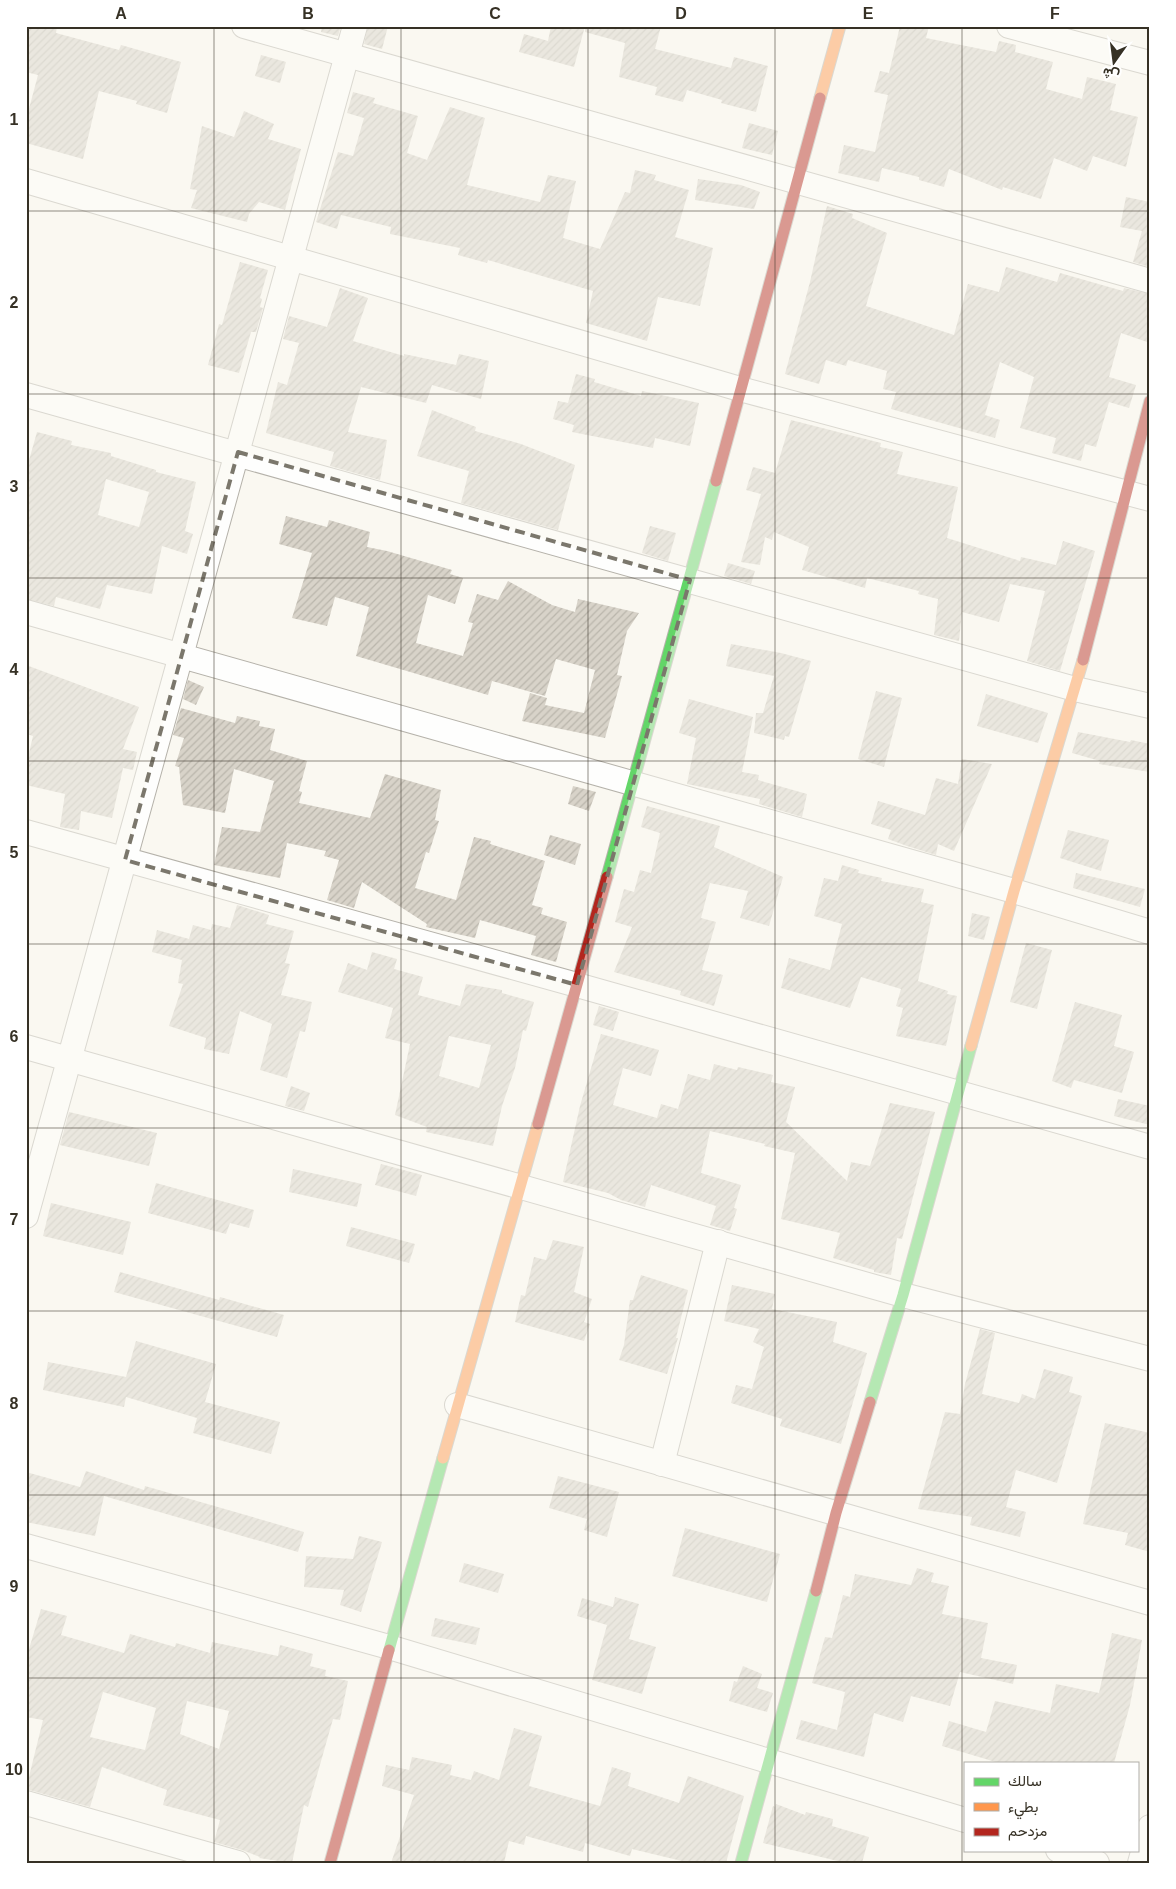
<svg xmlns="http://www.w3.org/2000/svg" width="1176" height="1889" font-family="Arial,Vazirmatn,sans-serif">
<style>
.building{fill:url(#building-hatch);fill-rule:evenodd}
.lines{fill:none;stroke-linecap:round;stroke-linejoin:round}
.street-casing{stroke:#b5b2aa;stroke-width:26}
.fast-casing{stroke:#b5b2aa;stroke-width:13}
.slow-casing{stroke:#b5b2aa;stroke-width:13}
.jam-casing{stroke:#b5b2aa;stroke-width:13}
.street{stroke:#fefefd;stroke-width:24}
.fast{stroke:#63d668;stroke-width:11}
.slow{stroke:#ff974d;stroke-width:11}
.jam{stroke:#b3261e;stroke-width:11}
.marked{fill:none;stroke:#7b776c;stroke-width:4;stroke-dasharray:10 6;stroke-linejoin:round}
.grid{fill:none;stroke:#363125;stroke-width:1;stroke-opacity:0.55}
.neatline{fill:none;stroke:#363125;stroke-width:2}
.grid-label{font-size:16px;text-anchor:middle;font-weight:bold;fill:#363125}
</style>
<defs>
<pattern id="building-hatch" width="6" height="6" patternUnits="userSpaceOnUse" patternTransform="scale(1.25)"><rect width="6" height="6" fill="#d8d3c9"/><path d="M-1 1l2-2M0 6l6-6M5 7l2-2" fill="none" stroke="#bab6ac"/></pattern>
</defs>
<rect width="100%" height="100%" fill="#faf8f1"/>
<g class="building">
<polygon points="26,26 57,26 56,33 119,50 121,45 181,62 167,113 136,104 137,101 99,91 83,159 26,143 26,120 38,75 26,72"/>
<polygon points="322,26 341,26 338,36 321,32"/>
<polygon points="368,26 388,26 382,49 364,44"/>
<polygon points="551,26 585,26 574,67 519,52 524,34 548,41"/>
<polygon points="586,26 661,26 655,49 731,68 734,57 768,66 756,112 721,103 722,100 687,90 683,102 655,95 657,87 619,77 625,43 585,32"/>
<polygon points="900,26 929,26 926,38 996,52 999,41 1016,45 1015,52 1053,62 1046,89 1082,99 1087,77 1116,84 1110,110 1138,117 1126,167 1093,156 1087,171 1054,158 1041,199 1003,187 1002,190 949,169 944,187 919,180 919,177 882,168 879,182 838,173 844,145 875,152 888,95 874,92 880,71 889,73"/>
<polygon points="261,55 286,62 280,83 255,76"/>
<polygon points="353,92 375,98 373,103 418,116 407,153 427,160 450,107 485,118 467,185 540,202 548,175 576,181 563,238 600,249 625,192 630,193 635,170 656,175 654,180 689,190 675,237 713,248 700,306 658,297 647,341 586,323 593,291 488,260 487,263 458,255 460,248 390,234 391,227 341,215 337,229 316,222 338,152 353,156 364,118 347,113"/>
<polygon points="244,111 274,124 268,139 301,149 285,210 259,202 249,214 247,222 191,208 197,190 190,189 202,126 234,137"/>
<polygon points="749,123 778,131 772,155 742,148"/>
<polygon points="698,179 741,185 760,192 754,209 695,200"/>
<polygon points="1126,197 1150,202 1150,267 1133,262 1142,231 1120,227"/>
<polygon points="827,206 853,214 852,218 887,233 866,306 954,335 968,284 999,292 1006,267 1057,282 1060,273 1123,291 1124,288 1150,294 1150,343 1121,333 1109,377 1136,385 1129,408 1109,402 1096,447 1085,444 1081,461 1052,453 1056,438 1020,428 1034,377 1000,362 985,415 1000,420 995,438 891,409 896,392 883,389 887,371 848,360 846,366 826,360 819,384 785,374 810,282"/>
<polygon points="240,262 268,270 260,298 262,299 260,307 263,308 256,332 251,332 239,373 208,365 219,324 222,325"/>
<polygon points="340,288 368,298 353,341 404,356 404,354 456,365 459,354 489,361 481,399 432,385 426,403 361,387 348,432 387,440 380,480 330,466 334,452 266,433 278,382 287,385 299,343 283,339 289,316 327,327"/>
<polygon points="576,374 595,379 594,382 641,396 642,391 699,403 690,446 655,438 653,448 572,432 574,425 553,419 558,401 568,403"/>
<polygon points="432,410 476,427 475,431 521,444 575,465 558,530 461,503 469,471 417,456"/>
<polygon points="791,420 881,443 880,447 903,452 897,474 958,487 947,538 1020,561 1021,557 1056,565 1063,541 1095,551 1060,671 1027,661 1045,591 1010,584 999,622 962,612 959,641 934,635 938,599 918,594 919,591 867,578 865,588 802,570 809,547 774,532 772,540 765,537 760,565 741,562 761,494 746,490 753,467 775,473"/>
<path d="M 37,432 L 72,441 L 71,445 L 111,453 L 111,456 L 156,470 L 156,472 L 196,482 L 185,531 L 193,534 L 187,554 L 162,546 L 152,594 L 107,585 L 100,609 L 56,597 L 54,606 L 26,599 L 26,471 ZM 106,479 L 149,492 L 139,527 L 98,515 Z"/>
<polygon points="286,516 327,527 329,520 370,532 367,547 387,551 452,570 450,574 463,578 455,604 428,595 416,643 463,656 473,623 468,622 477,594 498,600 508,581 552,605 575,612 578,599 639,613 627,631 617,675 622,676 605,738 522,721 530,693 547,698 545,705 584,713 595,670 556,659 545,696 492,681 488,695 356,656 369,607 335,597 327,626 292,618 312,553 279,544"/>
<polygon points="650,526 676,533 668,561 642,553"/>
<polygon points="728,563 755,571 751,584 724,576"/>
<polygon points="731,644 781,653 811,661 789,737 785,736 784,740 754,733 756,713 763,713 774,676 726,666"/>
<polygon points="26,665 139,707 123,749 137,752 133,770 123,768 112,818 81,811 79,830 60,827 65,794 26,785 26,766 33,736 26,734"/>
<polygon points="188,680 204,687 196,705 183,699"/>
<polygon points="876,691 902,698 884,767 858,759"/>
<polygon points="986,694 1048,713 1038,743 977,726"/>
<polygon points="689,699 753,717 742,772 759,775 758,780 807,794 802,817 759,804 760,799 687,784 696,738 679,733"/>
<polygon points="181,708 235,723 237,716 260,721 259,726 275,729 270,750 307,761 299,791 302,792 299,803 370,818 385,774 441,790 435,820 439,821 429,853 426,852 415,888 456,900 474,837 491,841 490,844 545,861 532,905 543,908 541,914 567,922 556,962 531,955 536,936 480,920 475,938 426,927 427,924 362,882 354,908 327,900 339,860 324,856 326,851 287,843 280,878 214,865 222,827 260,832 274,781 234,769 225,813 183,805 179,767 175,766 184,738 173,735"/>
<polygon points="1078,732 1130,742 1131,740 1150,744 1150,772 1099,764 1100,761 1072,753"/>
<polygon points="962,759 992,764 954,851 938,844 936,855 907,846 888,839 891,830 871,824 878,801 925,815 936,778 958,784"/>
<polygon points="573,786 596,792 589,811 568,804"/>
<polygon points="647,806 720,826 714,847 783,877 769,926 740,918 748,891 710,883 701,918 716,922 702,970 723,975 714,1006 680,995 681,991 614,972 632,927 615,922 624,889 634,892 640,870 651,873 660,833 641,827"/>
<polygon points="1068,830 1109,840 1101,871 1060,858"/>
<polygon points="550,835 581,844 575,865 544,855"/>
<polygon points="842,865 859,870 858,873 882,878 881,881 924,889 921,902 934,905 918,981 948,991 947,994 957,996 946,1046 896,1036 903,1008 896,1006 901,989 861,977 850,1008 781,988 789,958 830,970 842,924 814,916 824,878 838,881"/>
<polygon points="1076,873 1145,889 1140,907 1073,888"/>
<polygon points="237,905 269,915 266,924 294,931 285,963 290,964 281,995 312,1002 305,1032 300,1031 287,1078 260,1070 272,1024 240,1011 229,1054 204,1049 206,1038 169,1026 183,984 178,983 182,960 152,952 157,930 189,939 193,925 211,930 212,924 230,928"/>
<polygon points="972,913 990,917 984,940 968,936"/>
<polygon points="1026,943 1052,950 1037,1009 1010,1002"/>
<path d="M 372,952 L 397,959 L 394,969 L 423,977 L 418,995 L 460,1006 L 466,984 L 502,990 L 502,993 L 534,1002 L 526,1031 L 523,1030 L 515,1068 L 502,1106 L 493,1146 L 426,1132 L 427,1127 L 395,1115 L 410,1044 L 385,1038 L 393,1008 L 338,992 L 348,963 L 367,970 ZM 449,1036 L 491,1045 L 479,1088 L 439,1076 Z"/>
<polygon points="1075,1002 1122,1015 1114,1046 1134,1052 1122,1093 1074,1080 1071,1088 1052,1081"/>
<polygon points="599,1006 619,1012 613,1031 593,1025"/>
<polygon points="601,1034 659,1050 651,1076 623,1068 613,1105 657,1118 661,1104 678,1109 688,1074 710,1080 714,1064 737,1070 738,1067 773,1075 771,1082 795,1087 786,1122 847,1181 851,1162 870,1166 890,1103 935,1112 902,1239 897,1238 891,1275 874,1272 874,1270 833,1258 840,1233 781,1219 795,1153 764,1146 765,1144 710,1131 701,1173 741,1185 734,1208 737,1209 730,1231 710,1225 716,1206 651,1185 645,1207 621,1200 608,1193 563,1182 580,1106"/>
<polygon points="291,1086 310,1093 304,1111 285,1106"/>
<polygon points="1118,1099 1150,1106 1150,1125 1114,1116"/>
<polygon points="69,1112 157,1133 149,1166 60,1145"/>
<polygon points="381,1164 422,1175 416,1196 375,1185"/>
<polygon points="293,1169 362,1184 357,1207 289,1192"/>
<polygon points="156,1183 254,1210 249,1228 230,1223 226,1234 148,1213"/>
<polygon points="51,1203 131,1222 123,1255 43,1236"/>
<polygon points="351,1227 415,1244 409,1263 346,1246"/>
<polygon points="553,1240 584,1247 574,1292 592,1299 584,1322 590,1324 584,1341 515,1322 521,1295 525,1296 534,1257 546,1260"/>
<polygon points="120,1272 219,1300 220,1297 284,1315 277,1337 114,1292"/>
<polygon points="641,1275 688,1290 676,1338 678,1338 667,1374 619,1360 624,1345 630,1300 633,1300"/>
<polygon points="732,1285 775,1294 772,1309 837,1322 833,1342 867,1353 841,1444 780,1426 782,1419 731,1403 736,1385 752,1389 764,1347 753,1342 759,1329 724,1321"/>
<polygon points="980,1329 995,1333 982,1394 1019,1403 1022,1394 1035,1399 1044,1369 1073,1377 1069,1392 1082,1396 1057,1483 1016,1470 1006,1507 1026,1512 1020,1537 970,1525 972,1517 918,1509 945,1412 960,1414 965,1384"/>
<polygon points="136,1341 216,1364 205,1402 280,1422 271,1454 193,1433 197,1418 126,1397 124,1407 43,1390 48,1362 126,1377"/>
<polygon points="1105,1423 1150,1433 1150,1552 1125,1545 1128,1533 1083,1524"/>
<polygon points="86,1471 144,1490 145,1486 304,1532 298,1552 104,1496 95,1536 26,1522 26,1472 80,1487"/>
<polygon points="558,1476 619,1492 607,1537 584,1530 587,1519 549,1508"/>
<polygon points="685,1528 780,1554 767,1602 672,1576"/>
<polygon points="359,1536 382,1542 361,1612 340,1605 344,1590 304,1587 306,1556 353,1559"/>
<polygon points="464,1563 504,1574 498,1593 459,1582"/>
<polygon points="917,1568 934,1573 931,1582 949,1586 942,1614 988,1623 981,1658 1017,1665 1013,1684 960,1672 950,1706 911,1696 903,1722 874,1713 864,1757 796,1739 801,1720 837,1730 845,1692 812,1683 825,1637 832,1638 843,1595 850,1597 855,1574 911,1585"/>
<polygon points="615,1597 639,1604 629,1639 656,1647 642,1694 592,1680 607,1625 577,1616 582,1598 613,1607"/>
<path d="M 41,1609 L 67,1616 L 61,1635 L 124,1653 L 130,1634 L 175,1647 L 176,1643 L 210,1653 L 212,1642 L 278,1656 L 280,1645 L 313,1654 L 310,1666 L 326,1670 L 325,1676 L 348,1681 L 340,1720 L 333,1719 L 308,1807 L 304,1805 L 292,1863 L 259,1858 L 260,1857 L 242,1850 L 214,1842 L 220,1820 L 163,1805 L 167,1790 L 102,1767 L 90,1807 L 26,1789 L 43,1720 L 26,1717 L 26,1659 ZM 103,1692 L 156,1708 L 145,1750 L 90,1737 ZM 187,1701 L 229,1711 L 219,1749 L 180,1734 Z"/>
<polygon points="435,1618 480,1628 476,1645 431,1636"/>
<polygon points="1112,1633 1142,1640 1130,1705 1114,1763 999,1763 942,1746 949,1721 986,1732 995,1701 1050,1713 1056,1684 1099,1693"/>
<polygon points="743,1666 762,1674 757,1688 773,1693 767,1712 729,1701 734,1681 737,1682"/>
<polygon points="514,1728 542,1736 529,1786 600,1806 612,1767 631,1773 628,1786 679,1803 688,1776 744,1796 726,1863 690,1863 632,1849 630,1856 585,1843 583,1852 526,1836 524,1845 509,1841 504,1863 391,1863 414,1795 382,1786 386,1765 409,1770 412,1757 452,1765 450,1775 471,1780 474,1771 499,1780"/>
<polygon points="776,1804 805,1815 806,1812 833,1819 832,1826 869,1837 862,1863 846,1863 763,1843 773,1806 775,1807"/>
</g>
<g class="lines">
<g class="street-casing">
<g id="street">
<polyline points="244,26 1150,281"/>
<polyline points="1009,26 1150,63"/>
<polyline points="26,181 740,389 1150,499"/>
<polyline points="26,395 1075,689 1150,706"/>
<polyline points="26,612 1014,891 1150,932"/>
<polyline points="26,832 577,985 1150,1147"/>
<polyline points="26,1047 903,1295 1150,1359"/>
<polyline points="26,1216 355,26"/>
<polyline points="457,1405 1150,1603"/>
<polyline points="662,1464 718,1242"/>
<polyline points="26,1546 389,1647 965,1820"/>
<polyline points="26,1803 238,1863"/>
<polyline points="1058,1850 1097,1863"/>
<polyline points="1140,1863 1150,1827"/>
</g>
</g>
<g class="fast-casing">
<g id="fast">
<polyline points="607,877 716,481"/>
<polyline points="870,1402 903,1295 971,1046"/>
<polyline points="389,1650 443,1458"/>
<polyline points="741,1863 816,1591"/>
</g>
</g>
<g class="slow-casing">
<g id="slow">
<polyline points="820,98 840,26"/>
<polyline points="971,1046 1014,891 1083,660"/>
<polyline points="443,1458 538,1124"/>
</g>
</g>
<g class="jam-casing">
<g id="jam">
<polyline points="716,481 820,98"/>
<polyline points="1083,660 1150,401"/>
<polyline points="538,1124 607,877"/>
<polyline points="816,1591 836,1513 870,1402"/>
<polyline points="330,1863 389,1650"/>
</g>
</g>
<use href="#street" class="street"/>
<use href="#fast" class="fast"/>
<use href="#slow" class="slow"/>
<use href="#jam" class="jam"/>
</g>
<path d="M0 0H1176V1889H0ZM 238,452 L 690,580 L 577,985 L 125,860 Z" fill="#faf8f1" fill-opacity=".55" fill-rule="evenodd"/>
<path class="marked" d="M 238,452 L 690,580 L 577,985 L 125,860 Z"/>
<path class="grid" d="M 214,26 L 214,1863M 401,26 L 401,1863M 588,26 L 588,1863M 775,26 L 775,1863M 962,26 L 962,1863M 26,211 L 1150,211M 26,394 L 1150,394M 26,578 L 1150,578M 26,761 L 1150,761M 26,944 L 1150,944M 26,1128 L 1150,1128M 26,1311 L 1150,1311M 26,1495 L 1150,1495M 26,1678 L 1150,1678"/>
<rect width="1176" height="1889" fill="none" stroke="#ffffff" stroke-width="55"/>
<rect x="964" y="1762" width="175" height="90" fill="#ffffff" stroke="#afada8"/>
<rect x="974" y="1778" width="25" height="8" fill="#63d668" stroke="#afada8"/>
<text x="1008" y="1786" font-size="15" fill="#363125">سالك</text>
<rect x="974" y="1803" width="25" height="8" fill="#ff974d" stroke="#afada8"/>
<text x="1008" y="1812" font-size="15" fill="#363125">بطيء</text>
<rect x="974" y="1828" width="25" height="8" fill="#b3261e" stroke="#afada8"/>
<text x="1008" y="1836" font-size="15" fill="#363125">مزدحم</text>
<g transform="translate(1114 62) rotate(194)" stroke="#ffffff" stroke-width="4" paint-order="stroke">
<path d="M0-4L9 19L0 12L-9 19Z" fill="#363125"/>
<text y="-8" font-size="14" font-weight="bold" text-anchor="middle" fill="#363125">ش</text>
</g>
<rect x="28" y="28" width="1120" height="1834" class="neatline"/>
<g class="grid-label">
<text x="121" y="19">A</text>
<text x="308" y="19">B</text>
<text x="495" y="19">C</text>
<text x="681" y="19">D</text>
<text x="868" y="19">E</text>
<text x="1055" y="19">F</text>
<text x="14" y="125">1</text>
<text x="14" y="308">2</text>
<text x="14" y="492">3</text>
<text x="14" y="675">4</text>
<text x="14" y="858">5</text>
<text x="14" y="1042">6</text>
<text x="14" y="1225">7</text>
<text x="14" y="1409">8</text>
<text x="14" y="1592">9</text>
<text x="14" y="1775">10</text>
</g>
</svg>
